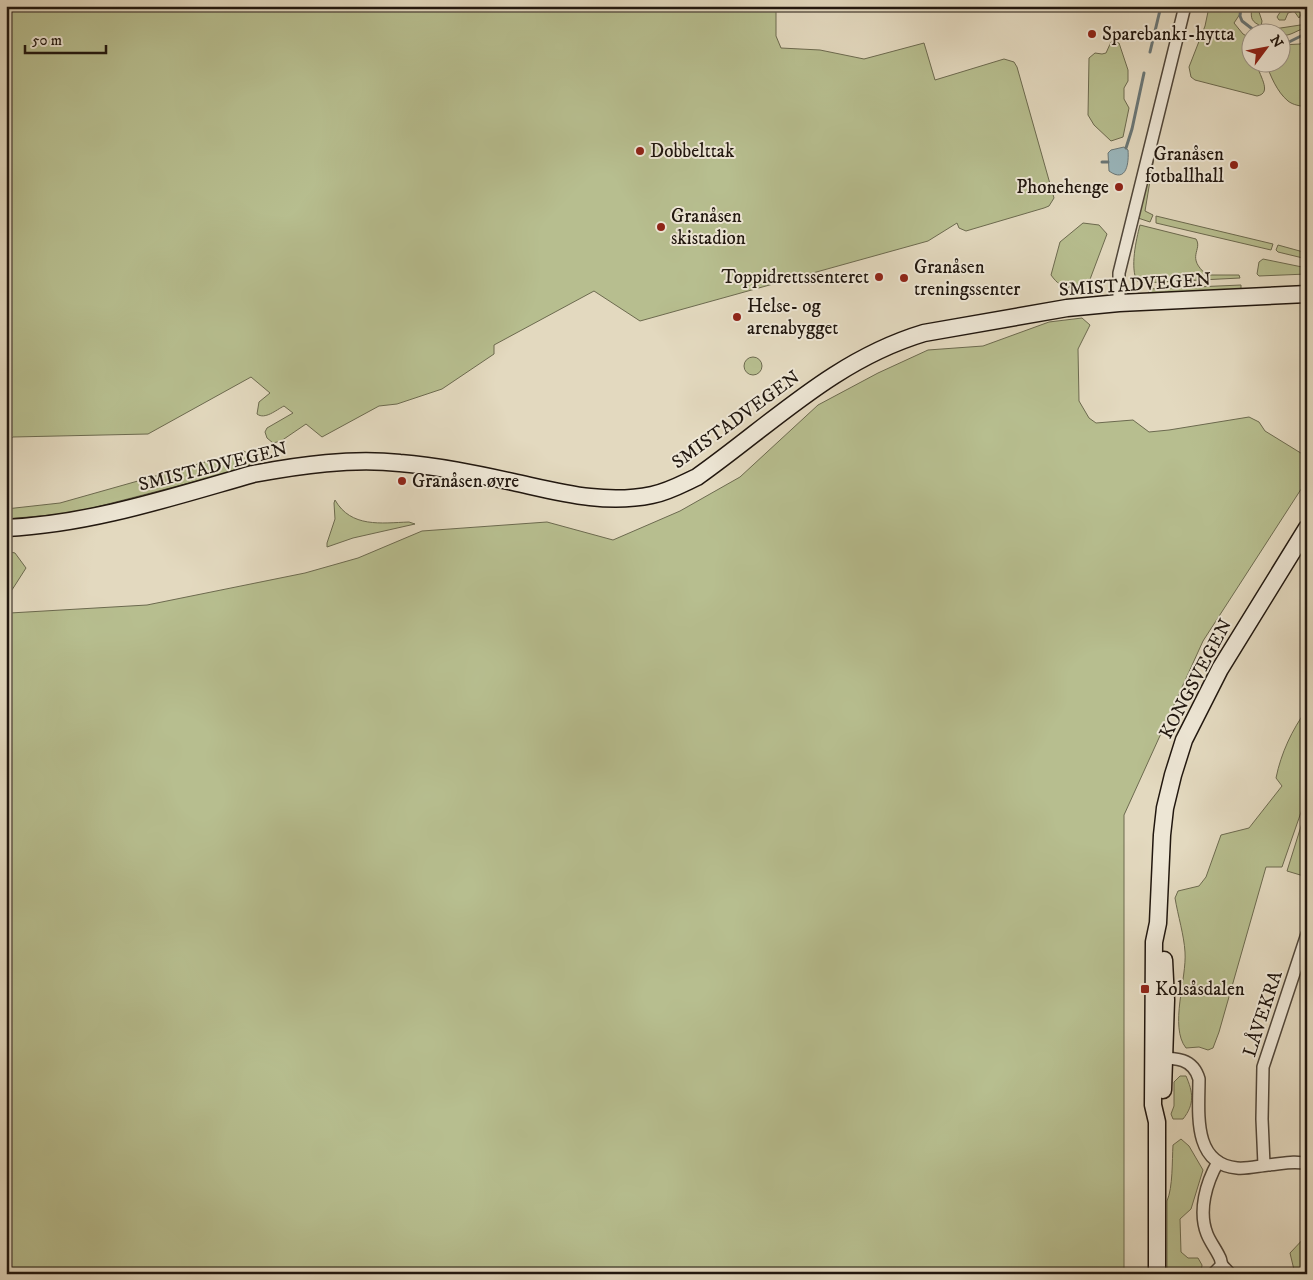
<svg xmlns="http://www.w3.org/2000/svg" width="1313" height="1280" font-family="'IM FELL DW Pica',serif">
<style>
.green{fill:#b7be8f;stroke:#6c6a4f}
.water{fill:#9ab7bd;stroke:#6a7777}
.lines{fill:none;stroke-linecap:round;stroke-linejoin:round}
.stream{stroke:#6a7777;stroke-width:3}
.street-casing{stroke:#52483b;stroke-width:14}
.secondary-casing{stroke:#21170f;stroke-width:19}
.street{stroke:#ede6d5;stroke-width:11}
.secondary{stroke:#ede6d5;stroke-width:16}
.poi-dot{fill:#8f2418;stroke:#ede6d5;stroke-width:2}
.labels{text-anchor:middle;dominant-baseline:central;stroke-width:4;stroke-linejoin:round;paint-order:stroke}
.poi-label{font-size:19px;fill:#21170f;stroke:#ede6d5;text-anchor:start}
.street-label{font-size:19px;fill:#21170f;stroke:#ede6d5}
</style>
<rect width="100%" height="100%" fill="#e3d9bf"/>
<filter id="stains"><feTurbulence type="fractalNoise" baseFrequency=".004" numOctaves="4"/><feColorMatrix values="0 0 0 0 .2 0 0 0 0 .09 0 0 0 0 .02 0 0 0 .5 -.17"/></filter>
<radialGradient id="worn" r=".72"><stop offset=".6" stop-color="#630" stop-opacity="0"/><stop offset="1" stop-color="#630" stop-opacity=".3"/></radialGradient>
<g class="green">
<path d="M 6,6 L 776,6 L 776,36 L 781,48 L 820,50 L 864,59 L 924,43 L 935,80 L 1004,59 L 1014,62 L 1017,67 L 1054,198 L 1049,206 L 1044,208 L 966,231 L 959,228 L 957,223 L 928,241 L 640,321 L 594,291 L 494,345 L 494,354 L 442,389 L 397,404 L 379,406 L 322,437 L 306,424 L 281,441 L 273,443 L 267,438 L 265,432 L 267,428 L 293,413 L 284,406 C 276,410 265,420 257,414 L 259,402 L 270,393 L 251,377 L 148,434 L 13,437 L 6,443 L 6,146 L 10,143 L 11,86 L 6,83 Z"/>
<path d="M 1239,6 L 1240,14 L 1234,23 L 1243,34 L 1250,38 L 1250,62 L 1257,63 C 1257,73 1274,93 1257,96 L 1195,80 L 1191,77 L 1189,67 L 1205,26 L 1209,7 Z"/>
<path d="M 1251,6 L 1257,6 L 1262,21 L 1260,32 L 1256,32 L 1259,25 C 1249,20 1252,16 1251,6 Z"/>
<polygon points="1284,6 1307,6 1307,9 1304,9 1299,18 1294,11 1288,13 1285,20 1279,20 1277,17"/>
<path d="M 1307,24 L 1307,28 C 1297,29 1291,37 1281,35 L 1280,32 L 1270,32 L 1274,29 Z"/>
<path d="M 1307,39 L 1307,107 C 1300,106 1293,105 1288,101 C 1277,92 1270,75 1266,63 L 1280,62 L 1281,45 L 1300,44 Z"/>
<polygon points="1111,42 1119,43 1128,70 1128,81 1124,88 1124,99 1129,108 1123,137 1111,141 1094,125 1088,115 1089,58 1095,53 1102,54 1106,53"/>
<polygon points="1155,151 1145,211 1153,215 1150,222 1138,218"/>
<polygon points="1156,216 1273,244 1271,250 1156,223"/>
<path d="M 1083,223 L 1099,225 L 1107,234 L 1089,282 C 1072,288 1063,292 1051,275 L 1060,242 Z"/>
<path d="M 1140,225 L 1196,239 C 1203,250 1185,257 1207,275 L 1239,275 L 1240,278 L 1142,283 L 1137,281 C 1130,268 1136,240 1140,225 Z"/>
<polygon points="1278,245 1307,253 1307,259 1278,252 1276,250"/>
<polygon points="1263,259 1307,268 1307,274 1259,276 1257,274 1259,262"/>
<polygon points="1241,285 1241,291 1149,295 1149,289"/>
<polygon points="1082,318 1090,325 1078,349 1079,401 1089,418 1096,423 1133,420 1149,432 1169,430 1249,417 1259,422 1265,431 1304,455 1307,454 1307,480 1203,641 1124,815 1124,1274 6,1274 6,617 10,613 147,605 305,573 358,558 422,531 547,522 613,540 680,511 740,477 818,405 878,373 928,350 983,346 1049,322"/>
<circle cx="753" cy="366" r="9"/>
<polygon points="244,451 251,456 249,466 240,470 73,513 6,519 6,509 60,503"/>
<path d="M 335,500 C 351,528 381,523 409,522 L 415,524 L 353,538 L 327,547 L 327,543 L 335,519 L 334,503 Z"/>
<polygon points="6,551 15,553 26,568 10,593 6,595"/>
<path d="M 1307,709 L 1307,795 L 1282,867 L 1266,867 L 1219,1032 L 1213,1048 L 1208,1050 L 1199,1047 L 1186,1048 C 1169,1027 1187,978 1185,952 C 1184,935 1178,916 1175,898 L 1178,891 L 1199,886 L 1206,877 L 1221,835 L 1249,828 L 1282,786 L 1276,778 C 1281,753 1292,730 1307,709 Z"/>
<polygon points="1307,807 1307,877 1287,871"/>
<path d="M 1180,1076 L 1186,1076 C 1193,1092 1195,1104 1183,1119 L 1173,1119 L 1171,1114 L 1174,1106 L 1174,1082 Z"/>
<path d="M 1181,1139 L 1189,1146 L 1203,1170 L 1191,1209 L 1180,1219 L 1181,1252 L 1188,1258 L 1198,1258 L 1202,1265 L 1201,1274 L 1167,1274 L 1167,1201 C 1173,1187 1172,1161 1173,1145 Z"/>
<polygon points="1307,1235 1307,1274 1295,1274 1290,1253"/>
</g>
<path class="water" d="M 1124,147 L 1128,150 C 1129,162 1127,184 1109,171 L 1108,153 L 1111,150 Z"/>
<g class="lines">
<g class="stream">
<polyline points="1241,6 1240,16 1242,21 1255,31"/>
<polyline points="1280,41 1287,43 1307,33"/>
<polyline points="1150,52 1161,6"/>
<polyline points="1126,148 1132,129 1144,73"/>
<polyline points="1102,162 1108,162"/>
</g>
<g class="street-casing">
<g id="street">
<polyline points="1119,303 1119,273 1185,6"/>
<path d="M 1157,1058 C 1176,1058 1193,1058 1199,1079 C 1199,1112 1192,1164 1237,1168 C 1247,1169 1258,1166 1268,1165 C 1281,1164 1295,1160 1307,1164"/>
<path d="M 1218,1162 C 1206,1183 1198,1211 1207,1234 C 1210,1242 1216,1249 1220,1258 C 1221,1260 1221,1263 1222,1265 C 1224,1268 1228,1271 1230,1274"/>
<polyline points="1264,1165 1262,1119 1263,1067 1307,934"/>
<polyline points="1213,1274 1222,1265"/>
</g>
</g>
<g class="secondary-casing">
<g id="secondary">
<path d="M 6,528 C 91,524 172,497 253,474 C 301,465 351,458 400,463 C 438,466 476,474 513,482 C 559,492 604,505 652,495 C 668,492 682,484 697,477 C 772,424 834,360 924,333 L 1067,308 L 1119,303 L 1307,294"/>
<polyline points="1163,1090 1166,1000 1164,960"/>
<polyline points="1157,1274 1157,1122 1153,1105 1154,942 1158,923 1162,835 1165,808 1173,775 1184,740 1220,669 1307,528"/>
</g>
</g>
<use href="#street" class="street"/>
<use href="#secondary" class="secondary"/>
</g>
<g class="poi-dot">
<circle cx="1092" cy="34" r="5"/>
<circle cx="640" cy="151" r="5"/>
<circle cx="1234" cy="165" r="5"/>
<circle cx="1119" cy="187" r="5"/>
<circle cx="661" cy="227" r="5"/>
<circle cx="879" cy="277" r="5"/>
<circle cx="904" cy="278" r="5"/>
<circle cx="737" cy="317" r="5"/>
<circle cx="402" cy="481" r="5"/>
<rect x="1140" y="984" width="10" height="10" rx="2.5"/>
</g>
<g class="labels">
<g class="poi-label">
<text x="1102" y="34">Sparebank1-hytta</text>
<text x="650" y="151">Dobbelttak</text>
<text x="1224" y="154" text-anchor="end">Granåsen<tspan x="1224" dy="22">fotballhall</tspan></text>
<text x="1109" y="187" text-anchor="end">Phonehenge</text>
<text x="671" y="216">Granåsen<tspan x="671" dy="22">skistadion</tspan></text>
<text x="914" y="267">Granåsen<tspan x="914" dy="22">treningssenter</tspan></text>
<text x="869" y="277" text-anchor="end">Toppidrettssenteret</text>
<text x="747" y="306">Helse- og<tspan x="747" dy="22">arenabygget</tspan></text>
<text x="412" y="481">Granåsen øvre</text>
<text x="1155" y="989">Kolsåsdalen</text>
</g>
<g class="street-label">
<text transform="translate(1135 285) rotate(-4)">SMISTADVEGEN</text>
<text transform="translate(736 420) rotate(-36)">SMISTADVEGEN</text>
<text transform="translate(213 467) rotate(-14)">SMISTADVEGEN</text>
<text transform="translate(1196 679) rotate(-62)">KONGSVEGEN</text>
<text transform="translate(1263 1014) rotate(-72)">LÅVEKRA</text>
</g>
</g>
<rect width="1313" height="1280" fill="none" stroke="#e3d9bf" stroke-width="25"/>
<rect x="8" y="8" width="1298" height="1265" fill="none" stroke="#21170f" stroke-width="2.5"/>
<rect x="12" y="12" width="1288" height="1255" fill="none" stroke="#21170f"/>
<g transform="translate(1266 48) rotate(58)"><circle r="24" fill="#ede6d5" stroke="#9b9386"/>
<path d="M0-4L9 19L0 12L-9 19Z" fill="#8f2418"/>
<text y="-8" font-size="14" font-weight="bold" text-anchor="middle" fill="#21170f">N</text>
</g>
<path d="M25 45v8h81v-8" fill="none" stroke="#21170f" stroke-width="2.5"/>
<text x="32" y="45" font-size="15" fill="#21170f" stroke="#ede6d5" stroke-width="4" paint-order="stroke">50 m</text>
<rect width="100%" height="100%" filter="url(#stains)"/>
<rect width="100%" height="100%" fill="url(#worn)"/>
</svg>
